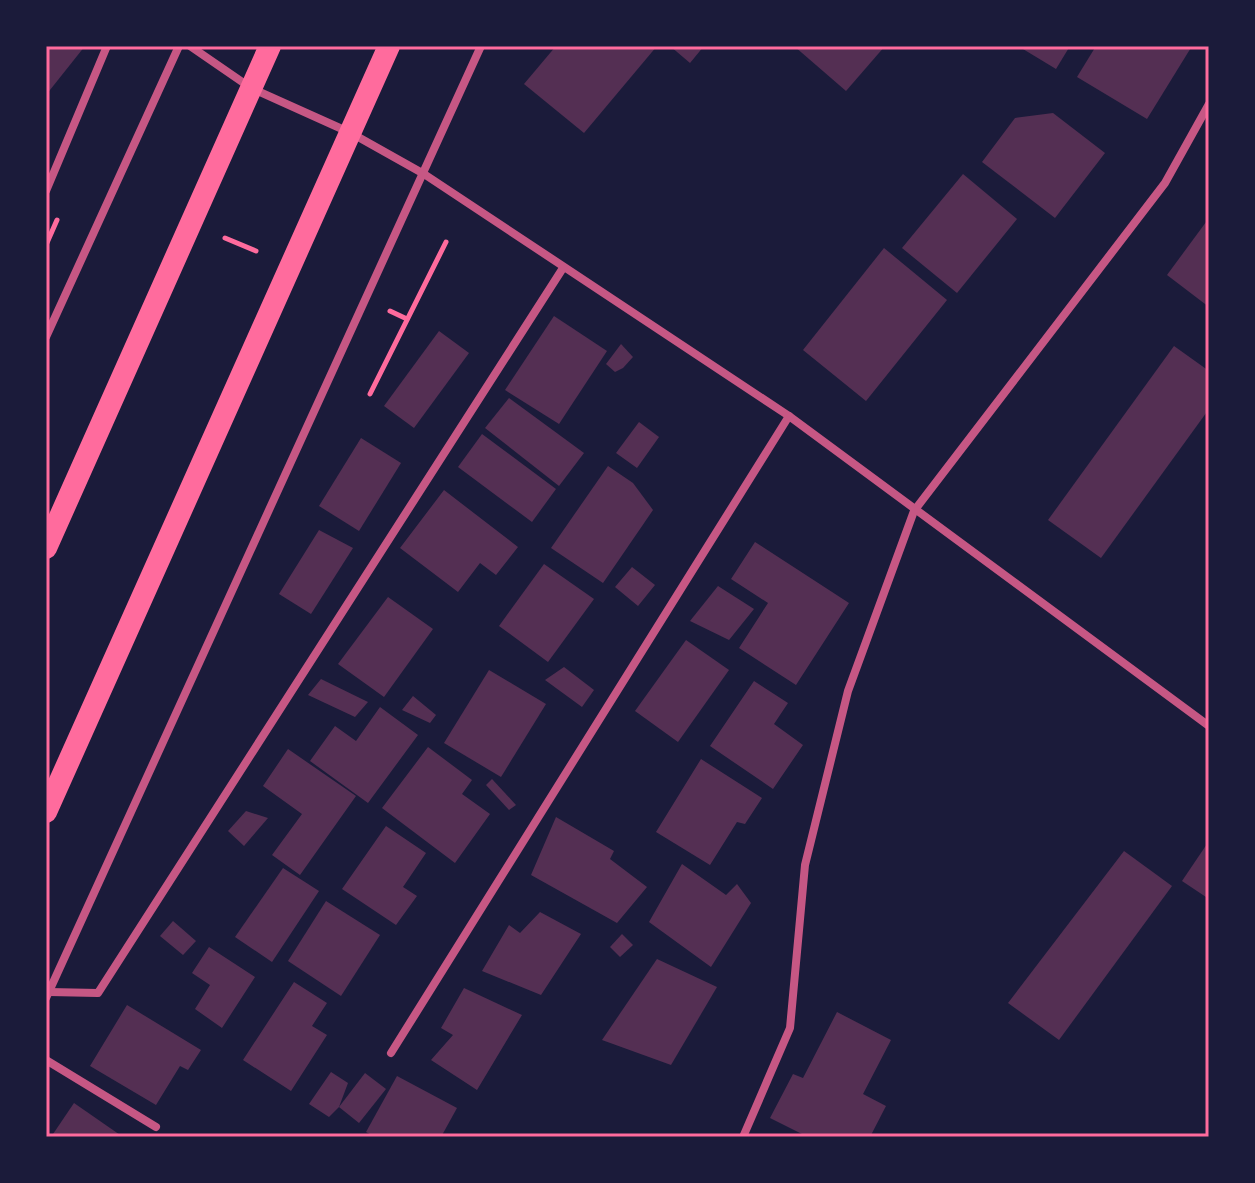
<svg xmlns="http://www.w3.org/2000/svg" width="1255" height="1183" font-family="Ubuntu,sans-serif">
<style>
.building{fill:#542f53}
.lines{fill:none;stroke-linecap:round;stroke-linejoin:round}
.path{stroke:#ff6b9d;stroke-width:5}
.minor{stroke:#c65784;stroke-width:8}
.trunk{stroke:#ff6b9d;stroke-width:22}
.neatline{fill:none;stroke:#ff6b9d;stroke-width:3}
</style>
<rect width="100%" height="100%" fill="#1b1b3a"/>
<g class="building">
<polygon points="46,46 85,46 46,95"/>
<polygon points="556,46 657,46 584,133 524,84"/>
<polygon points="670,46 704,46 690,63"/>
<polygon points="794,46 885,46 846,91"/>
<polygon points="1018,46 1070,46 1056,69"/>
<polygon points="1096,46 1192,46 1147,119 1077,77"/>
<polygon points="1053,113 1105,153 1055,218 982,162 1015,118"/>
<polygon points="963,174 1017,219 957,293 902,248"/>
<polygon points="1209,218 1209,307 1167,275"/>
<polygon points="884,248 947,300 866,401 803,350"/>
<polygon points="554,316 607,351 559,424 505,390"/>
<polygon points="439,331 469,353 414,428 384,406"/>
<polygon points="621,344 633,357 623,368 615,372 606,364"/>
<polygon points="1174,346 1209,371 1209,409 1101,558 1048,520"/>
<polygon points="509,398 584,453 559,486 485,428"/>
<polygon points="639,422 659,437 637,468 616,453"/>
<polygon points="482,434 556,489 532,522 458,467"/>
<polygon points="361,438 401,463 359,531 319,506"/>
<polygon points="608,466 633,483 653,510 603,583 551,548"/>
<polygon points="444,490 518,547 496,575 480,563 458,592 400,548"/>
<polygon points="319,530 353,548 311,614 279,594"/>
<polygon points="755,542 849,603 796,685 739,648 768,603 731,579"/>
<polygon points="544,564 594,599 548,662 499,626"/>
<polygon points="632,567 655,585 638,606 615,587"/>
<polygon points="718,586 754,609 729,640 690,621"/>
<polygon points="388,597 433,629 384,697 338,664"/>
<polygon points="686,640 729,670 678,742 635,711"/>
<polygon points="564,667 594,690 582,707 545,680"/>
<polygon points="489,670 546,704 501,777 444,743"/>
<polygon points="321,679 368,702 355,717 308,695"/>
<polygon points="754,681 788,703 774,724 803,745 773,789 710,746"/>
<polygon points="413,696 436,715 430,723 402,710"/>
<polygon points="380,707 418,735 368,803 310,761 335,726 356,741"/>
<polygon points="428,747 472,780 462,794 490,814 455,863 382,808"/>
<polygon points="288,749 356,796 300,875 272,855 302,814 263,786"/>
<polygon points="701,759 762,798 745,824 737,822 710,865 656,832"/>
<polygon points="492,779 516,805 509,810 486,785"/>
<polygon points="246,811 268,818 244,846 228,831"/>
<polygon points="556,817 614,851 610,859 647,887 617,923 531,875"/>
<polygon points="386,826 426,853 403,887 417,896 396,925 342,889"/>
<polygon points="1209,841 1209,899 1182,881"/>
<polygon points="1124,851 1172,886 1059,1040 1008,1003"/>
<polygon points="682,864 726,895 737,884 751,903 711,967 649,922"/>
<polygon points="283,868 319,891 272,962 235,937"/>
<polygon points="326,901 380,935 341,996 288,961"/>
<polygon points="540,912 581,934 541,995 482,971 509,925 520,933"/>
<polygon points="173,921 196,941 183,955 160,936"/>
<polygon points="622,934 633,945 620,957 610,947"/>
<polygon points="209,947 255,977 222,1028 195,1009 210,985 192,973"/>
<polygon points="657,959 717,987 671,1065 602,1040"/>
<polygon points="294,982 327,1003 312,1026 327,1035 291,1091 243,1060"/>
<polygon points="464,988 522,1015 477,1090 431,1060 453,1035 441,1028"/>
<polygon points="127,1005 201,1050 188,1070 180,1066 156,1105 90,1066"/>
<polygon points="837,1012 891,1040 863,1094 886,1106 870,1137 808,1137 770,1118 793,1074 803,1078"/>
<polygon points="331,1072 348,1083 339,1107 329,1117 309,1104"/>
<polygon points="365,1073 386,1089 359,1123 339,1107"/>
<polygon points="397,1076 457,1108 441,1137 375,1137 366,1132"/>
<polygon points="74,1103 123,1137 51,1137"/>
</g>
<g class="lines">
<g class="path">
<polyline points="225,238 256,251"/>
<polyline points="46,245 57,220"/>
<polyline points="390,311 407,319"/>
<polyline points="370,394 446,242"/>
</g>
<g class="minor">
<polyline points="190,46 251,88 351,133 424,174 789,416 1209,726"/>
<polyline points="46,191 107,46"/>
<polyline points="46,337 179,46"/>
<polyline points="49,992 98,993 563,268"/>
<polyline points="46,998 481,46"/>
<polyline points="391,1053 789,416"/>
<polyline points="46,1060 156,1127"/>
<polyline points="743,1137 790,1028 805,865 848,691 914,511 1165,183 1209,104"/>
</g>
<g class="trunk">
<polyline points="46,548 270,46"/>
<polyline points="46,812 389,46"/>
</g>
</g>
<rect width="1255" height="1183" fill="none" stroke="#1b1b3a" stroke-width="96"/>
<rect x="48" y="48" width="1159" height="1087" class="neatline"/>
</svg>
